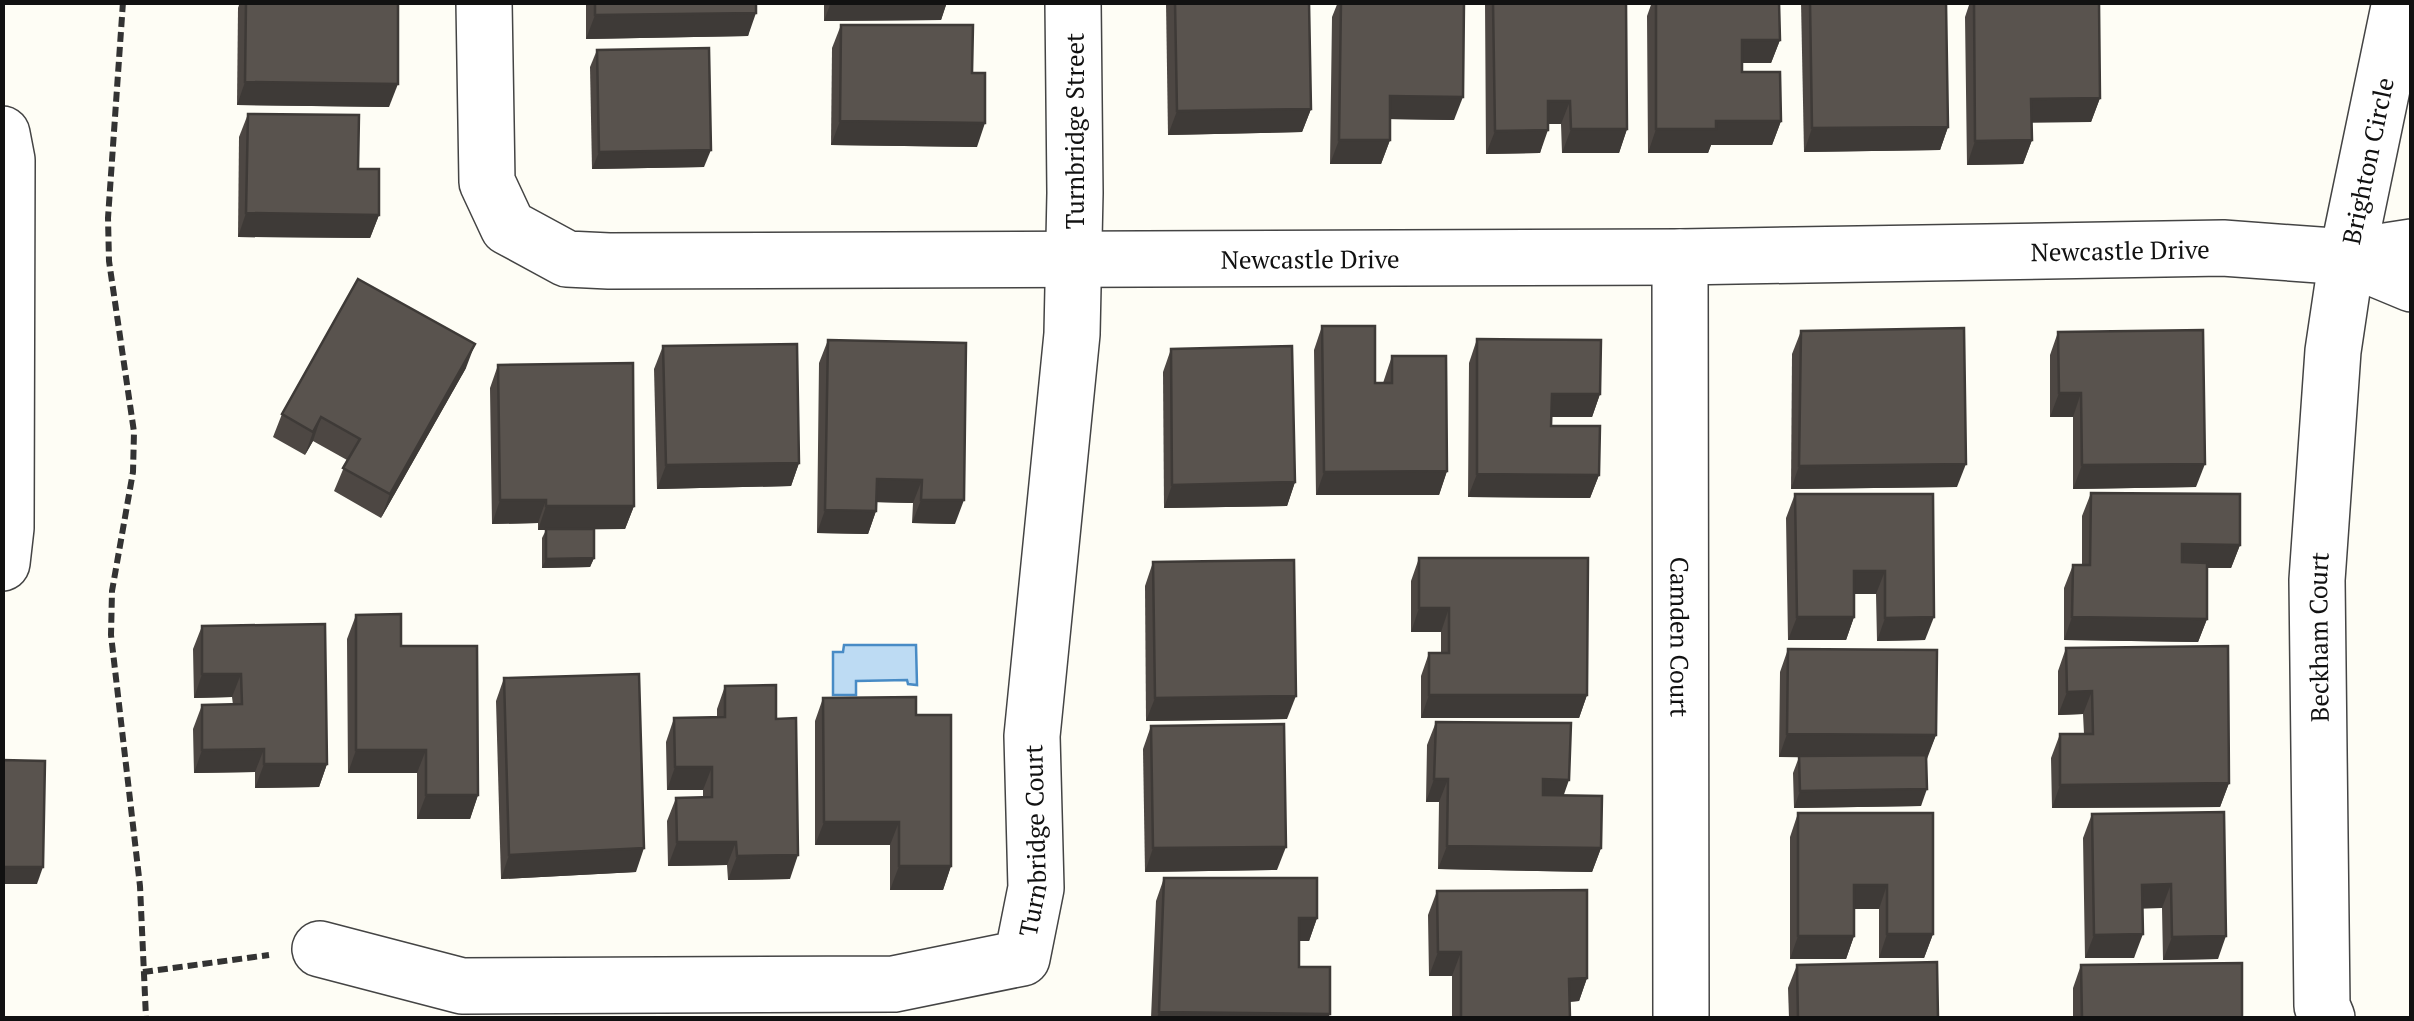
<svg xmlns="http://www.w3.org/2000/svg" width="2414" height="1021" font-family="'PT Serif',serif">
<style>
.water{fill:#bddbf3;stroke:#488bc5;stroke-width:2.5}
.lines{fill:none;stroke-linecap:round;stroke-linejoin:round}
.minor-casing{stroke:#444;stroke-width:58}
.path{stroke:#333;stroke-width:6;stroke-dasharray:10 5;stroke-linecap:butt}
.minor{stroke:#fff;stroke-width:55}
.wall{fill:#4d4743}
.shaded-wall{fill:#3e3a37}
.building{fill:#59534e;stroke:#3e3a37;stroke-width:2.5}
.labels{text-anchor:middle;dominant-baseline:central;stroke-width:10;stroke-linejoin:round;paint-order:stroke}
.street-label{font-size:25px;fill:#111;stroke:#fff}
</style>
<rect width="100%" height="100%" fill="#fefdf5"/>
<polygon class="water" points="844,645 916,645 917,685 908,684 907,680 856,681 856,695 833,695 833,652 843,652"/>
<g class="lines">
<g class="minor-casing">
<g id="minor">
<path id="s1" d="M 484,2 L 487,182 L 508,227 L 567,259 L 609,261 L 1680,257 L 2223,248 L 2347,257"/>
<polyline points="2,134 7,160 6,528 2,563"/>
<polyline points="2412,247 2347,257 2412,284"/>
<path id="s2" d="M 1680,257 L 1681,1018"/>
<path id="s3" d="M 320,949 L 462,986 L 894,984 L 1022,958 L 1036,888 L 1032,736 L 1072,334 L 1075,193 L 1073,2"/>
<path id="s4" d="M 2327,1018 L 2322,1006 L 2317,580 L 2333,351 L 2347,257 L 2400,2"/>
</g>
</g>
<g class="path">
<polyline points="123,2 108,218 109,261 134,432 133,472 112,591 111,635 140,886 146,1018"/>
<polyline points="143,972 269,955"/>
</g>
<use href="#minor" class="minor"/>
</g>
<g class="wall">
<polygon points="240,2 398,2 389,107 237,105 238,8"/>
<polygon points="586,2 756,2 748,36 586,39"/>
<polygon points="824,2 947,2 941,20 824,21"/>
<polygon points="1166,2 1309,2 1311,109 1302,132 1168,135"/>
<polygon points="1338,2 1464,2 1454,120 1390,119 1390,140 1381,164 1330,164 1332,17"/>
<polygon points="1485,2 1626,2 1627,129 1619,153 1562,153 1561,124 1548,124 1540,153 1486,154"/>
<polygon points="1652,2 1779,2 1780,40 1771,63 1742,63 1742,72 1781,121 1772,145 1711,145 1708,153 1648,153 1647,16"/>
<polygon points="1801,2 1946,2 1948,127 1940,150 1804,152"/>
<polygon points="1970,2 2099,2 2100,98 2091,122 2031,122 2032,140 2023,164 1967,165 1965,17"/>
<polygon points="841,25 972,73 977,147 831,145 832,48"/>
<polygon points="597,50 704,167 592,169 590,67"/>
<polygon points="248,114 358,169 379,215 370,238 238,237 239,137"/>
<polygon points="1322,326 1375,383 1383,383 1392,356 1447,471 1439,495 1316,495 1314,350"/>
<polygon points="1801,331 1957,487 1791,489 1792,354"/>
<polygon points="2058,332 2196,487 2073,489 2073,417 2050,417 2050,355"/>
<polygon points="1477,339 1600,394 1592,417 1551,417 1551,426 1599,475 1590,498 1468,497 1469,363"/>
<polygon points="828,340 955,524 912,523 913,503 877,502 876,511 868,534 817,533 819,363"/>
<polygon points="663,346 799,463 791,486 657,489 654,369"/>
<polygon points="1171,349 1295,482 1287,506 1164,508 1163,372"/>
<polygon points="498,365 634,506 625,529 594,529 594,558 590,567 542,568 542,538 546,530 538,530 538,523 492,524 490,388"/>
<polygon points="466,368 381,518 334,491 347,460 313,441 305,455 273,437 282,414"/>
<polygon points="2091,493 2240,545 2231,568 2207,568 2207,619 2198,642 2064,640 2064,588 2073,565 2082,565 2082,516"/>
<polygon points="1795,494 1933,494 1925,640 1877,641 1876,594 1854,594 1854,617 1846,640 1788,640 1786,518"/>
<polygon points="1419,558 1587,695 1579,718 1421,718 1421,676 1429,653 1441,653 1441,632 1411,632 1411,581"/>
<polygon points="1153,562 1287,719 1146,721 1145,586"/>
<polygon points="356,615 401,646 478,795 470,819 417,819 417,773 348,773 347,639"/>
<polygon points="202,626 327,764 319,787 255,788 255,772 194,773 193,729 202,705 233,705 232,697 194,698 193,649"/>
<polygon points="2066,648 2229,783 2220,807 2052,808 2051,758 2060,734 2084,734 2083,714 2058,715 2058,671"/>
<polygon points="1788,649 1936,735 1926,759 1921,806 1794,808 1793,773 1799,757 1779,757 1780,672"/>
<polygon points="504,678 636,872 501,879 496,701"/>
<polygon points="725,686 776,719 790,879 728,880 727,865 668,866 667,821 676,798 703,797 703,790 667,790 666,742 674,718 717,717 717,709"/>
<polygon points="823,698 916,715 951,866 943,890 890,890 890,845 815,845 815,721"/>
<polygon points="1436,722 1564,796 1601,848 1592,872 1438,869 1439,802 1426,802 1427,745"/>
<polygon points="1151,726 1277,870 1145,872 1143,749"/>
<polygon points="2224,812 2218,959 2163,960 2162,908 2142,908 2134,958 2085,958 2083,838 2092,814"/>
<polygon points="1798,813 1933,813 1933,934 1924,958 1879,958 1879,909 1854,909 1854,936 1846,959 1790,959 1790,837"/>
<polygon points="1164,878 1317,918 1309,941 1299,941 1299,967 1328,1018 1151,1018 1156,901"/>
<polygon points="1437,891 1587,978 1579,1001 1570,1002 1570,1018 1452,1018 1452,976 1429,976 1428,915"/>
<polygon points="1797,965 1938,1018 1789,1018 1788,988"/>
<polygon points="2081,965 2242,1018 2073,1018 2073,988"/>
</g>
<g class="shaded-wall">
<polygon points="831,2 947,2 941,20 824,21"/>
<polygon points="756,13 748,36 586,39 595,15"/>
<polygon points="1742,40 1780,40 1771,63 1734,63"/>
<polygon points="245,82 398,84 389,107 237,105"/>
<polygon points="1390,96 1463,97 1454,120 1382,119"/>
<polygon points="2100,98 2091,122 2023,123 2031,99"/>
<polygon points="1548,101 1570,101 1561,124 1540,124"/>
<polygon points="1311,109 1302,132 1168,135 1177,111"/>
<polygon points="840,121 985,123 977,147 831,145"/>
<polygon points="1716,121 1781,121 1772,145 1711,145 1708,153 1648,153 1656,129"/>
<polygon points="1948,127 1940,150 1804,152 1812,128"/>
<polygon points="1571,129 1627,129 1619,153 1562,153"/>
<polygon points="1548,130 1540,153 1486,154 1495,131"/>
<polygon points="1339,140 1390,140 1381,164 1330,164"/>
<polygon points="2032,140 2023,164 1967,165 1975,141"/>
<polygon points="711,150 704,167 592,169 599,152"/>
<polygon points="246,213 379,215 370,238 238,237"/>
<polygon points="475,344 466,368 381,518 390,494"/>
<polygon points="2059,393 2081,393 2073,417 2050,417"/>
<polygon points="1552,394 1600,394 1592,417 1543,417"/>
<polygon points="321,417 313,441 305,455 313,432"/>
<polygon points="799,463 791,486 657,489 666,465"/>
<polygon points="1966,464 1957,487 1791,489 1799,466"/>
<polygon points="2205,464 2196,487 2073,489 2082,465"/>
<polygon points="1447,471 1439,495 1316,495 1324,472"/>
<polygon points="1477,474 1599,475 1590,498 1468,497"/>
<polygon points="877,479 922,480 913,503 869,502"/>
<polygon points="1295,482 1287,506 1164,508 1172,485"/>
<polygon points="500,500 546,500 538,523 492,524"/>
<polygon points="921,500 964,500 955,524 912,523"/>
<polygon points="546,506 634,506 625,529 538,530"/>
<polygon points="825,510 876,511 868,534 817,533"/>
<polygon points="2182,544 2240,545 2231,568 2174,567"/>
<polygon points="594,558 590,567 542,568 546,559"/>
<polygon points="1854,571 1885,571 1876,594 1846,594"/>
<polygon points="1419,608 1449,608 1441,632 1411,632"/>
<polygon points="1797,617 1854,617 1846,640 1788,640"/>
<polygon points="1934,617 1925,640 1877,641 1885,618"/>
<polygon points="2072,617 2207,619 2198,642 2064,640"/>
<polygon points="202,674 241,674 232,697 194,698"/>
<polygon points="2092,691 2083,714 2058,715 2067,692"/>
<polygon points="1429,695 1587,695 1579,718 1421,718"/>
<polygon points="1296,696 1287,719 1146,721 1155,698"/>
<polygon points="1787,734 1936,735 1927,759 1779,757"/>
<polygon points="264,749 255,772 194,773 202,750"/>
<polygon points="356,750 426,750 417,773 348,773"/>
<polygon points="264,764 327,764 319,787 255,788"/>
<polygon points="675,767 712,767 703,790 667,790"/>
<polygon points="1434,779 1448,779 1439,802 1426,802"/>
<polygon points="1543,779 1569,780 1561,803 1534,802"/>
<polygon points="2229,783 2220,807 2052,808 2060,785"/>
<polygon points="1927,789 1921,806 1794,808 1800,791"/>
<polygon points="426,795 478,795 470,819 417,819"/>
<polygon points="824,822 899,822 890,845 815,845"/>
<polygon points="677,842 736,842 727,865 668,866"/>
<polygon points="1447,846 1601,848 1592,872 1438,869"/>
<polygon points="1286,847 1277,870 1145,872 1153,848"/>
<polygon points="644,848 636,872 501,879 509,855"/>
<polygon points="798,855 790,879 728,880 737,856"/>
<polygon points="899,866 951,866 943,890 890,890"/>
<polygon points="2,867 43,867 37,884 2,884"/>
<polygon points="2171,884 2162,908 2133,909 2142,885"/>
<polygon points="1854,885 1887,885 1879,909 1846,909"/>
<polygon points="1299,918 1317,918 1309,941 1291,941"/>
<polygon points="1887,934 1933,934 1924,958 1879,958"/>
<polygon points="2143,934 2134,958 2085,958 2094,935"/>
<polygon points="1798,936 1854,936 1846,959 1790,959"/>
<polygon points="2226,936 2218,959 2163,960 2172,937"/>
<polygon points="1438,952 1461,952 1452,976 1429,976"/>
<polygon points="1587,978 1579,1001 1561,1002 1569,979"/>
<polygon points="1159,1012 1330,1014 1328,1018 1157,1018"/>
</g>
<g class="building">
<polygon points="246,2 398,2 398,84 245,82"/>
<polygon points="595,2 756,2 756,13 595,15"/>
<polygon points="1175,2 1309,2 1311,109 1177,111"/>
<polygon points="1341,2 1464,2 1463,97 1390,96 1390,140 1339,140"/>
<polygon points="1493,2 1626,2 1627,129 1571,129 1570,101 1548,101 1548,130 1495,131"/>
<polygon points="1656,2 1779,2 1780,40 1742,40 1742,72 1780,72 1781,121 1716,121 1716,129 1656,129"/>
<polygon points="1810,2 1946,2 1948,127 1812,128"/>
<polygon points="1974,2 2099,2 2100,98 2031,99 2032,140 1975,141"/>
<polygon points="841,25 973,25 972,73 985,73 985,123 840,121"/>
<polygon points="709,48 711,150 599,152 597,50"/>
<polygon points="248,114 359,115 358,169 379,169 379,215 246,213"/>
<polygon points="358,279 475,344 390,494 343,468 360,439 321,417 313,432 282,414"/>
<polygon points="1322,326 1375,326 1375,383 1392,383 1392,356 1446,356 1447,471 1324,472"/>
<polygon points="1964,328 1966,464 1799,466 1801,331"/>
<polygon points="2203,330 2205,464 2082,465 2081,393 2059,393 2058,332"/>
<polygon points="1477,339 1601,340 1600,394 1552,394 1551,426 1600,426 1599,475 1477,474"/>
<polygon points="828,340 966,343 964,500 921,500 922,480 877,479 876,511 825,510"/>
<polygon points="797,344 799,463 666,465 663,346"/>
<polygon points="1292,346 1295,482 1172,485 1171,349"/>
<polygon points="633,363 634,506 546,506 546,500 500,500 498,365"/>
<polygon points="2091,493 2240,494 2240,545 2182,544 2182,562 2207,563 2207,619 2072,617 2073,565 2090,565"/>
<polygon points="1795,494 1933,494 1934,617 1885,618 1885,571 1854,571 1854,617 1797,617"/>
<polygon points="546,529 594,529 594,558 546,559"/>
<polygon points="1419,558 1588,558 1587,695 1429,695 1429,653 1449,653 1449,608 1419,608"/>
<polygon points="1294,560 1296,696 1155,698 1153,562"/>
<polygon points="401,614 401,646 477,646 478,795 426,795 426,750 356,750 356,615"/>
<polygon points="325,624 327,764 264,764 264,749 202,750 202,705 242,704 241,674 202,674 202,626"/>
<polygon points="2228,646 2229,783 2060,785 2060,734 2093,734 2092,691 2067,692 2066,648"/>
<polygon points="1788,649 1937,650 1936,735 1787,734"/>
<polygon points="639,674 644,848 509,855 504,678"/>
<polygon points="776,685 776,719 796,718 798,855 737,856 736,842 677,842 676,798 712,797 712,767 675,767 674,718 725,717 725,686"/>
<polygon points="916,697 916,715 951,715 951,866 899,866 899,822 824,822 823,698"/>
<polygon points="1436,722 1571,723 1569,780 1543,779 1543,795 1602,796 1601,848 1447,846 1448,779 1434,779"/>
<polygon points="1284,724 1286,847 1153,848 1151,726"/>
<polygon points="1926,755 1927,789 1800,791 1799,756"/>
<polygon points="2,760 45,761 43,867 2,867"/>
<polygon points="2224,812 2226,936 2172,937 2171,884 2142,885 2143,934 2094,935 2092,814"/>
<polygon points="1798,813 1933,813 1933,934 1887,934 1887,885 1854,885 1854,936 1798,936"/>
<polygon points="1164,878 1317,878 1317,918 1299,918 1299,967 1330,967 1330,1014 1159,1012"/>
<polygon points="1587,890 1587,978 1569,979 1570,1018 1461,1018 1461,952 1438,952 1437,891"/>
<polygon points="1937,962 1938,1018 1798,1018 1797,965"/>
<polygon points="2242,963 2242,1018 2082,1018 2081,965"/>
</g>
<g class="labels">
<g class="street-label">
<text transform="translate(1074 131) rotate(-90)">Turnbridge Street</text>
<text stroke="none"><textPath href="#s4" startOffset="862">Brighton Circle</textPath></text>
<text stroke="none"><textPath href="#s1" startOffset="1850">Newcastle Drive</textPath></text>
<text stroke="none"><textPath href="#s1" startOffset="1040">Newcastle Drive</textPath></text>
<text stroke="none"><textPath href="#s2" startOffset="380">Camden Court</textPath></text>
<text stroke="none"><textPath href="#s4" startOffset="382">Beckham Court</textPath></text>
<text stroke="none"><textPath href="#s3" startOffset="828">Turnbridge Court</textPath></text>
</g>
</g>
<rect width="2414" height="1021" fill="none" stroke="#111111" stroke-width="10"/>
</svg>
